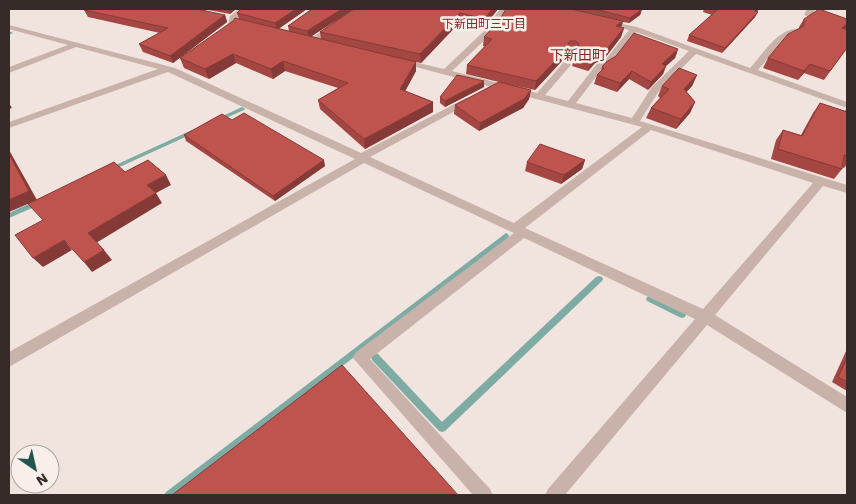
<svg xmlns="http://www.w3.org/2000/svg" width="856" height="504" font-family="'Work Sans','Noto Sans JP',sans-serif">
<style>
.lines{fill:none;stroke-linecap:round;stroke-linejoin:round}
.stream{fill:#7eaca5;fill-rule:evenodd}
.minor{fill:#c9b2aa;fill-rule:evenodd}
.wall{fill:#a44743;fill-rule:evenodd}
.shaded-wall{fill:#863a37}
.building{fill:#bf534e;stroke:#863a37}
.labels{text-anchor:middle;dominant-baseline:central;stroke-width:5;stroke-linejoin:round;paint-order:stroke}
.far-neighbourhood-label{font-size:12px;fill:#812b27;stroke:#f9efea}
.far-quarter-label{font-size:14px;fill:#812b27;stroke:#f9efea}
</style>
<rect width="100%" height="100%" fill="#f1e4de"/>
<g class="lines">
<g class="stream">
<polygon points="9,32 11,32 13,33 9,35"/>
<polygon points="242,107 245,109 244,110 219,121 217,122 214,120"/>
<polygon points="192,130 195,132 194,133 113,170 109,170 108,169 109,168"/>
<polygon points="35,201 39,201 40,203 39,205 9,218 9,213"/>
<polygon points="506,233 508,234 509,236 508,238 176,495 164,495 166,492"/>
<polygon points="599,276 602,277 603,279 602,281 445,431 442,432 439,431 372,360 371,357 372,354 375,353 378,354 442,422 596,277"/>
<polygon points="650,296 685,313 686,315 685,317 682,318 679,317 647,301 646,299 647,297"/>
</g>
<g class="minor">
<path d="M 239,9 L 247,9 C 244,11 239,14 238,17 C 233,25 235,37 220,36 L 220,32 L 228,26 L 230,16 Z"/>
<polygon points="355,9 364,9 313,45 307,45 307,41"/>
<path d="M 500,9 L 508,9 L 489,36 L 452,71 L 537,93 L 563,63 L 568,52 L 574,52 L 575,54 L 570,66 L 545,95 L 568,101 L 596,65 L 606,59 L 629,30 L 603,24 L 603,20 L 637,27 L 750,68 C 762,55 779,27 798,29 L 798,33 L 782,42 L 758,70 L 847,102 L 847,108 L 696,54 L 659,91 L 640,121 L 847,185 L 847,193 L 823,186 L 715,315 L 847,397 L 847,413 L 707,325 L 565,495 L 545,495 L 548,489 L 695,319 L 524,238 L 370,359 L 490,489 L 493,495 L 473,495 L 353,358 L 355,353 L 514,233 L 364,163 L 9,367 L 9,352 L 355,159 L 168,72 L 9,128 L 9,122 L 158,69 L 76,47 L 9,73 L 9,67 L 68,45 L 9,29 L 9,25 L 175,68 L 361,153 L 466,98 L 472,98 L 472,102 L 370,157 L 514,223 L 642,127 L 397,62 L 401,59 L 444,69 L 483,32 ZM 636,32 L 689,51 L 652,87 L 632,118 L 576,103 L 602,69 L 612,63 ZM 651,130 L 813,183 L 703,309 L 525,228 Z"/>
<polygon points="807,9 815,9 811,17 804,15"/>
</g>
</g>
<g class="wall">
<polygon points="203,9 236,9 230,14"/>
<path d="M 307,9 L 278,29 L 289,31 L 288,26 L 312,9 L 498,9 L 484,27 L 460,22 L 421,63 L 416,62 L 416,71 L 405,91 L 433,102 L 433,112 L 365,149 L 320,109 L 318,100 L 338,88 L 285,71 L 273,79 L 236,63 L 209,79 L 184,68 L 180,58 L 239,19 L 237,13 ZM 347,13 L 320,32 L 321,39 L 311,36 Z"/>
<polygon points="577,9 642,9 640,15 629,23 623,22 621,27 624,28 621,37 605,58 595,63 588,71 572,66 576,52 574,50 568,50 561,62 535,90 507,84 531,90 529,99 523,108 479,131 454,114 455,105 499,82 466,74 467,65 485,47 483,46 484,37 498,22 577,10"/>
<polygon points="704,9 759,9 757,12 755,17 722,53 687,41 689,35 712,15 703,12"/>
<polygon points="84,10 225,15 227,22 173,63 143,52 139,44 160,33 88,17"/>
<polygon points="804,19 847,19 847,28 846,29 847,48 824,80 804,73 798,80 763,68 768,58 799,29 799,27"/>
<polygon points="678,49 675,58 666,66 663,74 648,90 629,79 617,92 594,84 597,75 601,71 602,67 616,56"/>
<polygon points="697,75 692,86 686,92 695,102 690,113 676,129 646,118 651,108 660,98 658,96 662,86"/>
<polygon points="484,87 445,107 440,103 440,97"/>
<polygon points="820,103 845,111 847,108 847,164 844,168 842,167 842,169 834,179 771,159 776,140 783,130 801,135 813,113"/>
<polygon points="232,120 325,166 275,201 186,141 184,135"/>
<polygon points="585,160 582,169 561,184 525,171 527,162"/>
<polygon points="847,349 847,391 832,382"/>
</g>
<g class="shaded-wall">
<polygon points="228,9 236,9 230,14"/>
<polygon points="296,9 307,9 277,30 275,23"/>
<polygon points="342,9 354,9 309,38 307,31"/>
<polygon points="492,9 498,9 484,27 485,19"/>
<polygon points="642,9 640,15 629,23 630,18"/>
<polygon points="758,12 755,17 722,53 725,48"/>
<polygon points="460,13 460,22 421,63 420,54"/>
<polygon points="225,15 227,22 173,63 170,56"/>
<polygon points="623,21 620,30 616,26"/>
<polygon points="847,24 847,28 846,30 842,28"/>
<polygon points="624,28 621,37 605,58 595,63 588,71 591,62 598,54"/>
<polygon points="570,41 568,50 561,62 535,90 536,81"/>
<polygon points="678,49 675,58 666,66 663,74 648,90 651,82 662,64"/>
<polygon points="233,54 236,63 209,79 205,69"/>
<polygon points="283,61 285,71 273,79 271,69"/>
<polygon points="416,62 416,71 401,99 400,89"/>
<polygon points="810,64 804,73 798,80 804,71"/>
<polygon points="632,71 629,79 617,92 620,83"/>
<polygon points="697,75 692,86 679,100 684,89"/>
<polygon points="484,81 484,87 445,107 445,101"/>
<polygon points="531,90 529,99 523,108 479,131 480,123"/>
<polygon points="433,102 433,112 365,149 364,139"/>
<polygon points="695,102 690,113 676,129 681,119"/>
<polygon points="9,103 12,108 9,109"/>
<polygon points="9,150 37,200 9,212"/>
<polygon points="324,160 325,166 275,201 273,196"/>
<polygon points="585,160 582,169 561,184 564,175"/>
<polygon points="166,175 171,185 156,193 162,203 96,243 88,233 147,185"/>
<polygon points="64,240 72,250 43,267 33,258"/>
<polygon points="104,250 112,260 92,272 84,262"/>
</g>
<g class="building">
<polygon points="85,9 197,9 225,15 170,56 139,44 168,28 84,10"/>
<polygon points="241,9 296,9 275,23 237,13"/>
<polygon points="312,9 342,9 307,31 288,26"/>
<polygon points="354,9 492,9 485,19 460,13 420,54 320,32"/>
<polygon points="506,9 571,9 623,21 616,26 624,28 607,49 598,54 591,62 574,57 579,44 576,41 570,41 563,53 536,81 467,65 492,39 484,37 498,22"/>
<polygon points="594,9 642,9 630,18"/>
<polygon points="712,9 757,9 755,11 758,12 725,48 689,35 717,10"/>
<polygon points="819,9 847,19 847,24 842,28 847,30 847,48 830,71 810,64 804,71 768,58 788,34 804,26 804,19"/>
<polygon points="235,18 416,62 400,89 433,102 364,139 318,100 348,83 283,61 271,69 233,54 205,69 180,58 233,21"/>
<polygon points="634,33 678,49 662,64 666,66 651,82 632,71 620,83 597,75 604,68 602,67 606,62 616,56"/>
<polygon points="679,68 697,75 684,89 695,102 681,119 651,108 669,89 662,86"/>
<polygon points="457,75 484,81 445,101 440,97"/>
<polygon points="499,82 531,90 524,99 480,123 455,105"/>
<polygon points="820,103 847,112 847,156 844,155 842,169 778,149 783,130 802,136"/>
<polygon points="244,113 324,160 273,196 184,135 222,114 232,120"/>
<polygon points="540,144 585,160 564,175 527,162"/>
<polygon points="9,154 29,191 9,200"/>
<polygon points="148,160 166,175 147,185 156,193 88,233 104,250 84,262 64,240 33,258 15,235 43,220 28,204 114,162 125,172"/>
<polygon points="847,358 847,382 838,377"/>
<polygon points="342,365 458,495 172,495"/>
</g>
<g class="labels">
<g class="far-neighbourhood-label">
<text x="484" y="24">下新田町三丁目</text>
</g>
<g class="far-quarter-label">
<text x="578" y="55">下新田町</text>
</g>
</g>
<rect width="856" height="504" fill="none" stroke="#362b29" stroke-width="20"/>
<g transform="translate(35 469) rotate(146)"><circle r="24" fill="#f9efea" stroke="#aba19d"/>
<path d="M0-4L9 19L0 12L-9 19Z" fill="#21564f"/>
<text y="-8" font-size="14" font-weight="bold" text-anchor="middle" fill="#362b29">N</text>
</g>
</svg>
